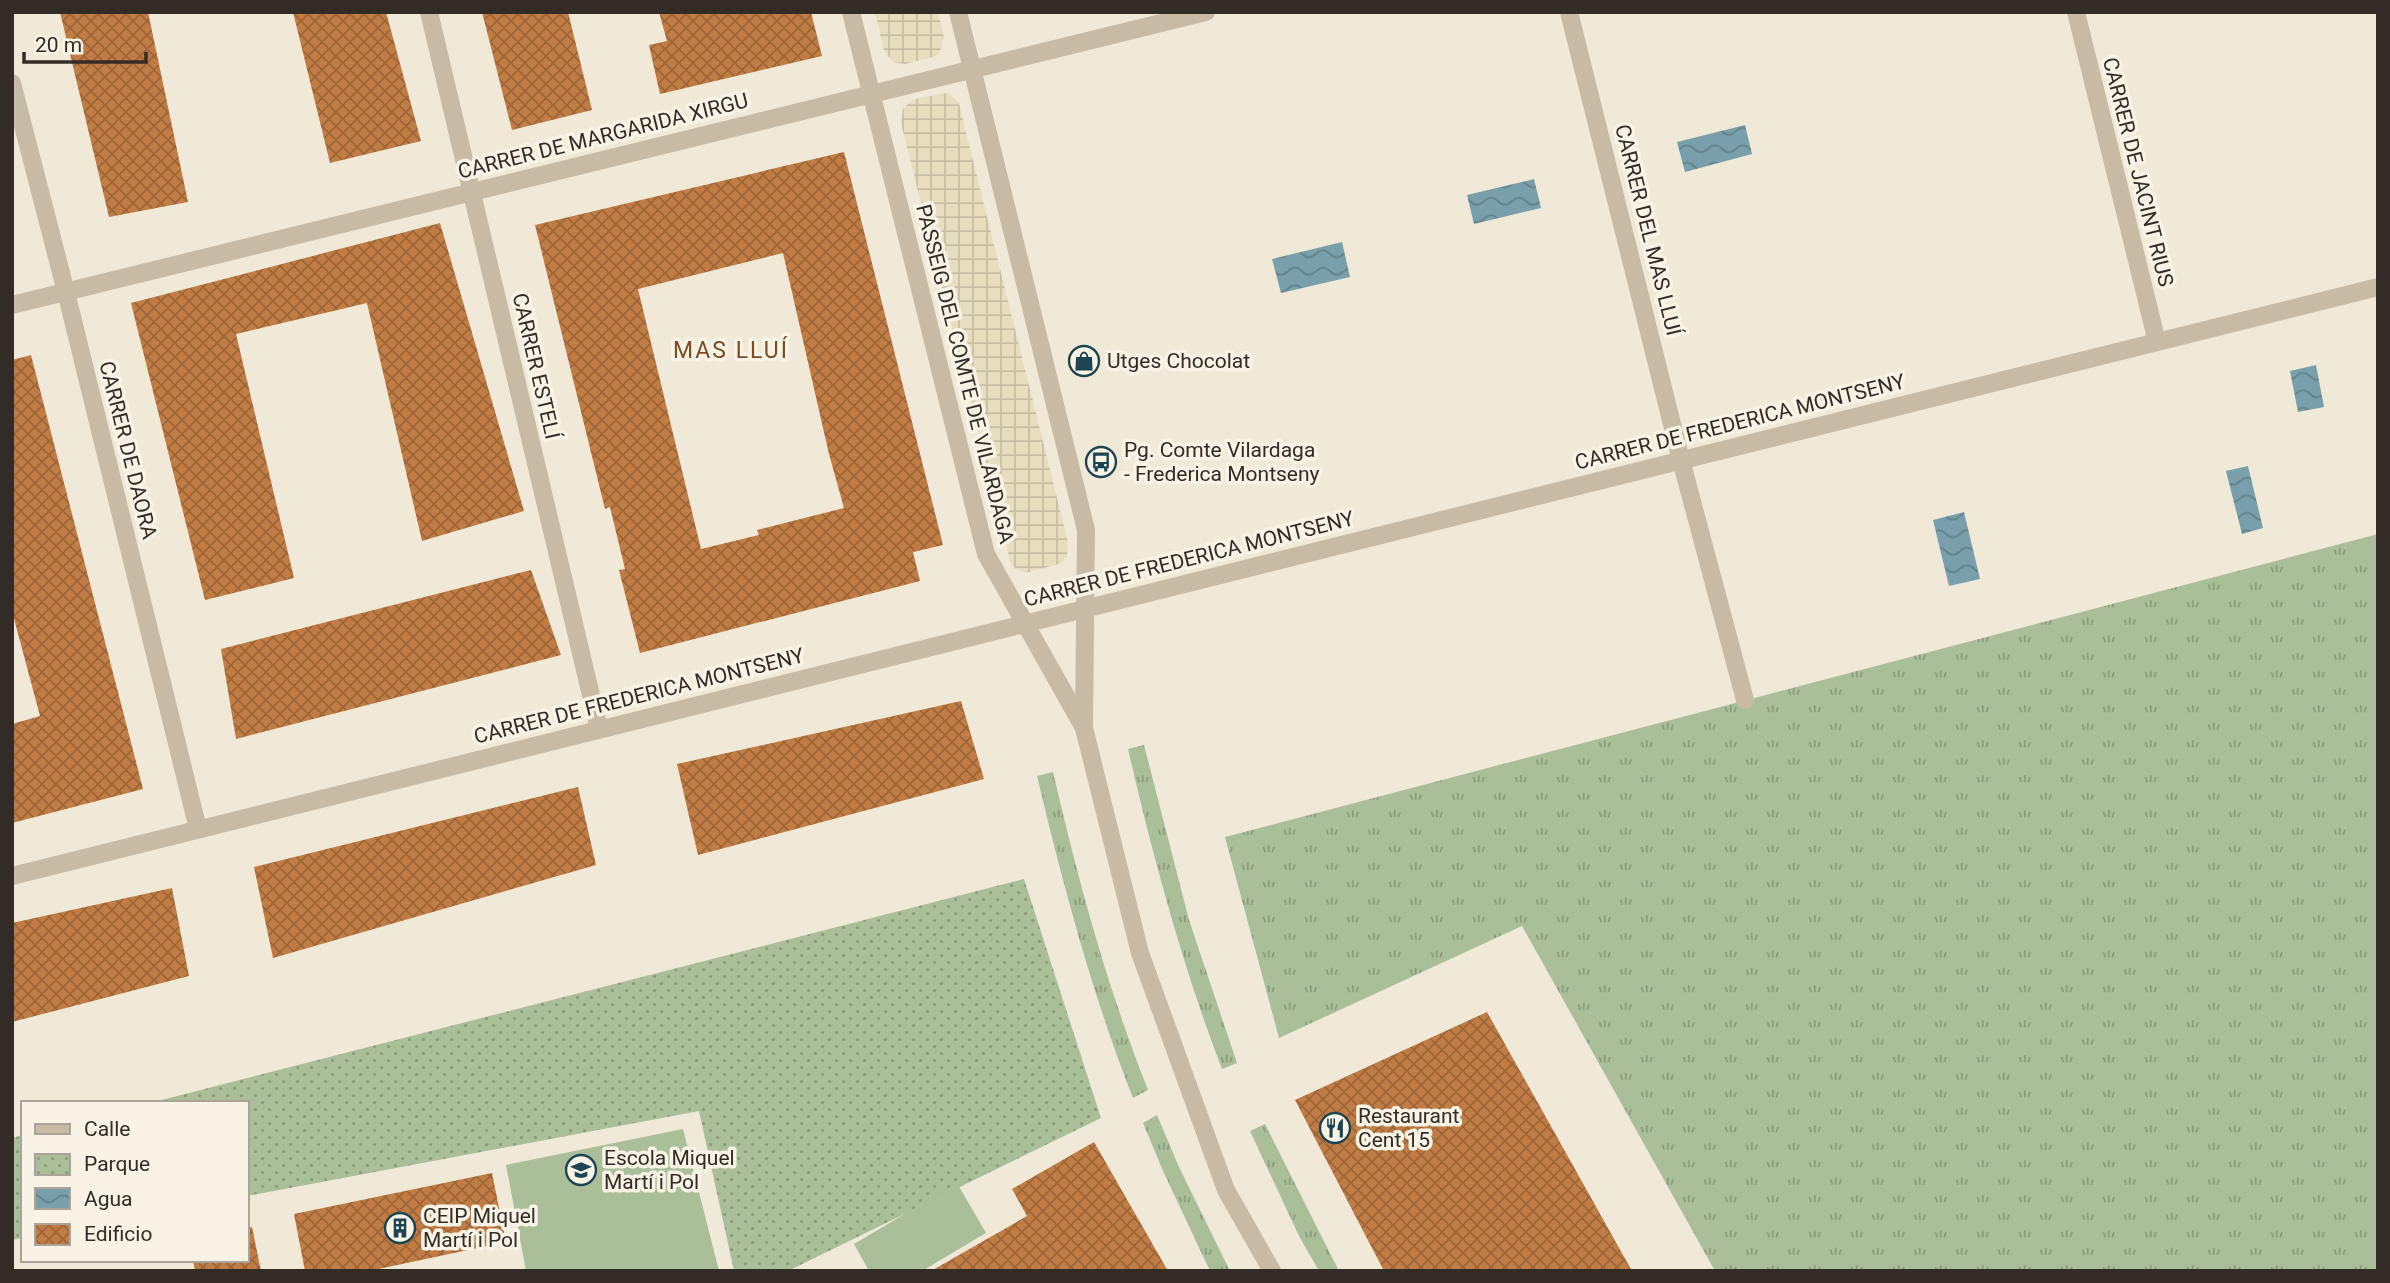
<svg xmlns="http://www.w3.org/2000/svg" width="2390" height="1283" font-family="Roboto,sans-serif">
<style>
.grass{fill:url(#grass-tufts)}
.park{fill:url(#park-dots)}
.garden{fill:#aabe99}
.plaza{fill:url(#plaza-grid)}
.water{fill:url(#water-waves)}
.building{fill:url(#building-cross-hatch);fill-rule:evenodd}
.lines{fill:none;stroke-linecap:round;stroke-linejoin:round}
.service{stroke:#c7bba5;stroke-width:18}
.minor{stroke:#c7bba5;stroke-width:18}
.tertiary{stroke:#c7bba5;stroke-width:18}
.labels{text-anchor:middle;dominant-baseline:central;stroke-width:7;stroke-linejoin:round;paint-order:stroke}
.street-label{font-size:21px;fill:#332c26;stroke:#f8f3e4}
.poi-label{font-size:21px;fill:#332c26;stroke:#f8f3e4;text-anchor:start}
.neighbourhood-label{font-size:23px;letter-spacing:2px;fill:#7e4b22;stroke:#f8f3e4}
</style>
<defs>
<pattern id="grass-tufts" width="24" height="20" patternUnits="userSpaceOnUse" patternTransform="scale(1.75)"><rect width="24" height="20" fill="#aabe99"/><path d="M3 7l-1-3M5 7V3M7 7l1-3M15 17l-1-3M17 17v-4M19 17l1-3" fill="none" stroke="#8b9b7d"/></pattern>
<pattern id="park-dots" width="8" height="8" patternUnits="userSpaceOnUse" patternTransform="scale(1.75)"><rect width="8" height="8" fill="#aabe99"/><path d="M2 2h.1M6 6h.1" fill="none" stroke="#8b9b7d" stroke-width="1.8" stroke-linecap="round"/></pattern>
<pattern id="plaza-grid" width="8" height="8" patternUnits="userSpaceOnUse" patternTransform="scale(1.75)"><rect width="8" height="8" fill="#e7debf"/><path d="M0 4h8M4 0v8" fill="none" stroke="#c7bfa4"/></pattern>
<pattern id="water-waves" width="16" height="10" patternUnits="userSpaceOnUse" patternTransform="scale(1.75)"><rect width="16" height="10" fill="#789fab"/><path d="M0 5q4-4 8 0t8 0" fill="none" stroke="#63828b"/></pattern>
<pattern id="building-cross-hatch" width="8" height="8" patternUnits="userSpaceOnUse" patternTransform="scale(1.75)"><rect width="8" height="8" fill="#c17c44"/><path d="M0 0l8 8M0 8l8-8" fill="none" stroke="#9d6639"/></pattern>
</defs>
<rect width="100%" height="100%" fill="#f0e9d8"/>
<g class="grass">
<polygon points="2378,534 2378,1271 1715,1271 1522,926 1279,1038 1225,837"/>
<path d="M 1144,745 L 1189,920 L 1237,1063 L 1222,1069 C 1182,965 1153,857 1128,749 Z"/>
<path d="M 1053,772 C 1078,880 1107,987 1148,1090 L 1133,1098 C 1092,994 1063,885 1037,776 Z"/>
<polygon points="1157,1115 1179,1167 1230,1271 1210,1271 1163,1171 1143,1123"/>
<polygon points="1265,1124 1339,1271 1319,1271 1299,1236 1250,1131"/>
</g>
<g class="park">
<polygon points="1024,879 1101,1118 788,1271 734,1271 699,1111 247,1196 247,1103 150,1103"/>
<polygon points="23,1135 23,1238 12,1240 12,1138"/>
</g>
<g class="garden">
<polygon points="683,1129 719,1271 526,1271 506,1165"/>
<polygon points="957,1183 986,1233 922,1271 869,1271 854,1244"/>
</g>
<g class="plaza">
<polygon points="875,12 938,12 944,37 939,54 933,57 905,64 893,62 884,51"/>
<polygon points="946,93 956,99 959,104 1068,542 1067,556 1062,563 1026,573 1017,570 1011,564 901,123 903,109 909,103 915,99"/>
</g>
<g class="water">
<polygon points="1745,125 1752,154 1685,172 1677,142"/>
<polygon points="1534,179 1541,208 1474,224 1467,195"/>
<polygon points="1342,242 1350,277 1281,293 1272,259"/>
<polygon points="2316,365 2324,407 2298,412 2290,371"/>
<polygon points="2248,466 2263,528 2242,534 2226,471"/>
<polygon points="1964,512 1980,579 1949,586 1933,520"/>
</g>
<g class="building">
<polygon points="60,12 148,12 188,202 109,217"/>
<polygon points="293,12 386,12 421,141 330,163"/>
<polygon points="482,12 568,12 592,110 512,130"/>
<polygon points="659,12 811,12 822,56 660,94 649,45 667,41"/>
<path d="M 844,152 L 943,545 L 913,552 L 920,581 L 640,653 L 619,570 L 625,569 L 610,507 L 605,509 L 535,225 ZM 783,253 L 829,454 L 844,508 L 757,530 L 759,535 L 701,549 L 638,289 Z"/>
<polygon points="440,223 524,511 422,541 367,303 236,334 294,578 205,600 131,303"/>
<polygon points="31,355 143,789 12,823 12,724 40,716 12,611 12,360"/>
<polygon points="531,570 561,655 236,739 221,649"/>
<polygon points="961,701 984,779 698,855 677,764"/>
<polygon points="578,787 596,865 273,958 254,867"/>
<polygon points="172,888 189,976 12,1022 12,923"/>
<polygon points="1487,1012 1632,1271 1384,1271 1295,1100"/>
<polygon points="1094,1142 1168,1271 931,1271 1027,1216 1012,1189"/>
<polygon points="492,1173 506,1242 369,1271 305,1271 294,1214"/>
<polygon points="252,1227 261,1271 195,1271 193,1260 247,1260 247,1228"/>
</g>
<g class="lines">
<polyline class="service" points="1681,460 1745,700"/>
<g class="minor">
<polyline points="429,12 599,729"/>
<polyline points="1569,12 1681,460"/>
<polyline points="2076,12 2157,342"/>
<polyline points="12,83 66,292 198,829"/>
<polyline points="12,305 1206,12"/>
<polyline points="12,876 2378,287"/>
</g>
<g class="tertiary">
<polyline points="851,12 986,554 1084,728"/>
<polyline points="958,12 1086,530 1084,728 1140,953 1226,1190 1272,1271"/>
</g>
</g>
<defs>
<g id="shop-ring" transform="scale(1.575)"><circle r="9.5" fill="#f8f3e4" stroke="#1d4452" stroke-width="1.5"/><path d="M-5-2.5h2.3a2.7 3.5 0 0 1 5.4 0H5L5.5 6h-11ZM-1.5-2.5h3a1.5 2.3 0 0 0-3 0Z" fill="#1d4452"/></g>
<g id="bus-ring" transform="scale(1.575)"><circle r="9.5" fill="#f8f3e4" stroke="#1d4452" stroke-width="1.5"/><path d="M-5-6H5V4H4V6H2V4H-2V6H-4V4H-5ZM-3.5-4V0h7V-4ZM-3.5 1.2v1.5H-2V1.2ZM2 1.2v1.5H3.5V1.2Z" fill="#1d4452"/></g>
<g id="restaurant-ring" transform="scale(1.575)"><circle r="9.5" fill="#f8f3e4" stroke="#1d4452" stroke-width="1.5"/><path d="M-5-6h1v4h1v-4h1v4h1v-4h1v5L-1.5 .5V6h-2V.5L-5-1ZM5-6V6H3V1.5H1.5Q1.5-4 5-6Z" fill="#1d4452"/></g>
<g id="school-ring" transform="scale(1.575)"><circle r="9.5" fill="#f8f3e4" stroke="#1d4452" stroke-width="1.5"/><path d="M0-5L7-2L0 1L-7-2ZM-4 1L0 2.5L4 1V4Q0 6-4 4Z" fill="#1d4452"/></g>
<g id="building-ring" transform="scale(1.575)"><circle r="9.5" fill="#f8f3e4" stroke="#1d4452" stroke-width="1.5"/><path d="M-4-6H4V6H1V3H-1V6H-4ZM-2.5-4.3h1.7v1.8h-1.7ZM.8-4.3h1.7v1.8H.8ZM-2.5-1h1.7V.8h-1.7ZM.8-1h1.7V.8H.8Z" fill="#1d4452"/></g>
</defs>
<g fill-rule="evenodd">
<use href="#shop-ring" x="1084" y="361"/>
<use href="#bus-ring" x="1101" y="462"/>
<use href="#restaurant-ring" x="1335" y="1128"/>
<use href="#school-ring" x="581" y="1170"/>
<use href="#building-ring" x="400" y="1228"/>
</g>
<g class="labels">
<g class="street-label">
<text transform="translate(603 136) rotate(-14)">CARRER DE MARGARIDA XIRGU</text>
<text transform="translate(2138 172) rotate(76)">CARRER DE JACINT RIUS</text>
<text transform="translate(1648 230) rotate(76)">CARRER DEL MAS LLUÍ</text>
<text transform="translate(536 366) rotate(77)">CARRER ESTELÍ</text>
<text transform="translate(965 374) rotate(76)">PASSEIG DEL COMTE DE VILARDAGA</text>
<text transform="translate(1740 422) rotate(-14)">CARRER DE FREDERICA MONTSENY</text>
<text transform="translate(128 450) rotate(76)">CARRER DE DAORA</text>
<text transform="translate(1189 559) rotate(-14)">CARRER DE FREDERICA MONTSENY</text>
<text transform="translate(639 696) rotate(-14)">CARRER DE FREDERICA MONTSENY</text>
</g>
<g class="poi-label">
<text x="1107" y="361">Utges Chocolat</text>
<text x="1124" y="450">Pg. Comte Vilardaga<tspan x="1124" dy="24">- Frederica Montseny</tspan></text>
<text x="1358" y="1116">Restaurant<tspan x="1358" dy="24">Cent 15</tspan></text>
<text x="604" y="1158">Escola Miquel<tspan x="604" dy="24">Martí i Pol</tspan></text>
<text x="423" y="1216">CEIP Miquel<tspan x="423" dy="24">Martí i Pol</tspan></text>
</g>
<g class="neighbourhood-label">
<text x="731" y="350">MAS LLUÍ</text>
</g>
</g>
<rect width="2390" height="1283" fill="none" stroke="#332c26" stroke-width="28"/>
<rect x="21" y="1101" width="228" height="161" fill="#f8f3e4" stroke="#a9a398" stroke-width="2"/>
<rect x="35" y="1124" width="35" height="10" fill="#c7bba5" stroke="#a9a398" stroke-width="2"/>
<text x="84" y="1136" font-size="21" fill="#332c26">Calle</text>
<rect x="35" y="1154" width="35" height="21" fill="url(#park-dots)" stroke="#a9a398" stroke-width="2"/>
<text x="84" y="1171" font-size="21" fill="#332c26">Parque</text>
<rect x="35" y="1188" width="35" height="21" fill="url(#water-waves)" stroke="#a9a398" stroke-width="2"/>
<text x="84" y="1206" font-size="21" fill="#332c26">Agua</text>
<rect x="35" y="1224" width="35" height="21" fill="url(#building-cross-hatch)" stroke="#a9a398" stroke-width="2"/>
<text x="84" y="1241" font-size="21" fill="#332c26">Edificio</text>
<path d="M24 52v10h122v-10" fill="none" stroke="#332c26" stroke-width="3.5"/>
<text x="35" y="52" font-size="21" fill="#332c26" stroke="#f8f3e4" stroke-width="5" paint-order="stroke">20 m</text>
</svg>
